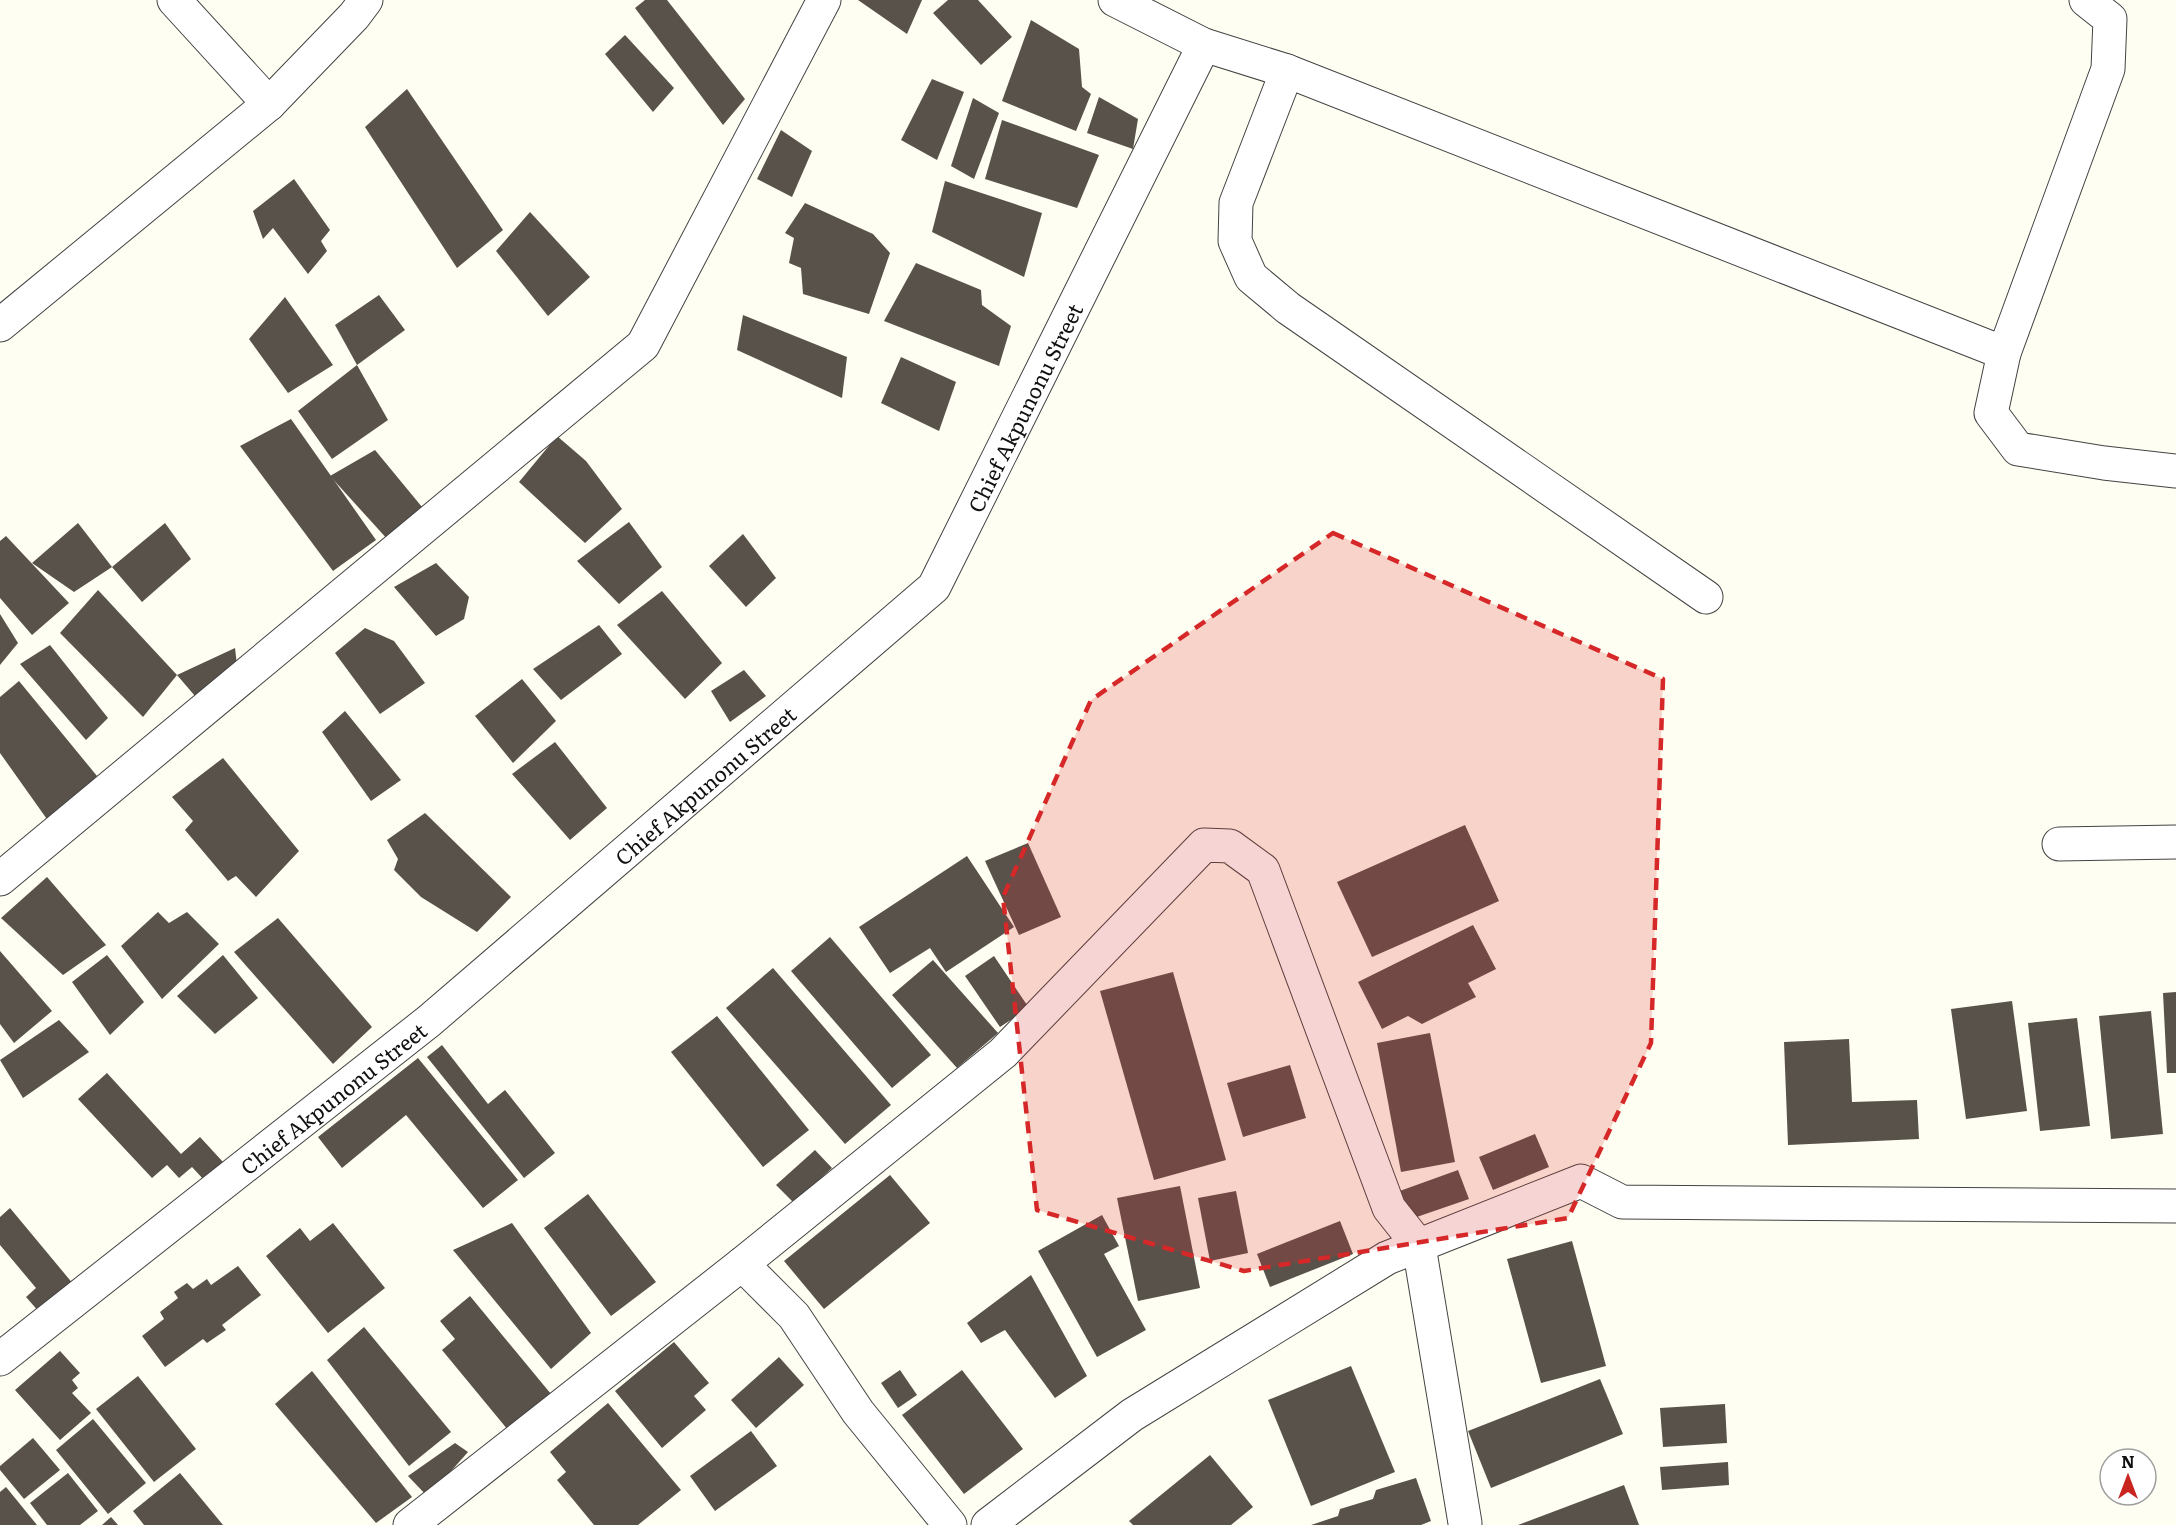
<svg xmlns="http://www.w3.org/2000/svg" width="2176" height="1525" font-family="Literata,serif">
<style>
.building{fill:#59524b}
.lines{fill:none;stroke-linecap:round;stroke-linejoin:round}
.minor-casing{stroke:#434343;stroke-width:35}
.minor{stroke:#fff;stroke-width:33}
.marked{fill:#d62828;fill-opacity:0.2;stroke:#d62828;stroke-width:4.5;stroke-dasharray:12 8;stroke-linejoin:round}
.labels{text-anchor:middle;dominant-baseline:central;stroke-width:6;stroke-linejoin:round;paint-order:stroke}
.street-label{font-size:21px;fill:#101010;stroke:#fff}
</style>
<rect width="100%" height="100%" fill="#fffef2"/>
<g class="building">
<polygon points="645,0 667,0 745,99 723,125 635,8"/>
<polygon points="858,0 922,0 907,34"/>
<polygon points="948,0 978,0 1012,37 981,65 933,13"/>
<polygon points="1031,20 1079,49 1082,87 1091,94 1076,131 1002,101"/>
<polygon points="625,35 674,88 653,112 605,54"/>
<polygon points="932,79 964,92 937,160 901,140"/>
<polygon points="407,89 503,230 457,268 365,127"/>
<polygon points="1099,97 1138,119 1133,149 1087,133"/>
<polygon points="973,98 999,113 974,179 951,166"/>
<polygon points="1002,120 1099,155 1077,208 985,179"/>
<polygon points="781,130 812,151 792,197 757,179"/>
<polygon points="294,179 330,230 321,241 327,251 308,274 273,228 263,239 253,211"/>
<polygon points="945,181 1042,213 1024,277 932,232"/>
<polygon points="805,203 873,234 890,253 869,314 803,294 801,268 789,263 794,238 785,233"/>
<polygon points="530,212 590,277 548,316 496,251"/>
<polygon points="916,263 981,290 982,305 1011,326 999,366 884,321"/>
<polygon points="379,295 405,330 357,365 335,325"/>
<polygon points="285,297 333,365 288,393 249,339"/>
<polygon points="743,315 847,357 842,398 737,350"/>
<polygon points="901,357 956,382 939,431 881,403"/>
<polygon points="357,365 388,420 332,459 298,411"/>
<polygon points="291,419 376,540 333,571 240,446"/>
<polygon points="557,436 586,461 622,509 585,543 519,482"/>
<polygon points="375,450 422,507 389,541 330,476"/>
<polygon points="629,522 662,567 619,604 577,561"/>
<polygon points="78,523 112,567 74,592 32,563"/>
<polygon points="165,523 191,559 142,602 112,567"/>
<polygon points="743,534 776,578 746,607 709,566"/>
<polygon points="6,536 69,603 32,635 0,598 0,541"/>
<polygon points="436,563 469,597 464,619 436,636 394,587"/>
<polygon points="98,590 177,675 143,717 60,633"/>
<polygon points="662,591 722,663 685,699 617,625"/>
<polygon points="0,614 18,643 0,665"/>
<polygon points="599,625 622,654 561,700 533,669"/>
<polygon points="365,628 394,641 425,683 380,714 335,653"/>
<polygon points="50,645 108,718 86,740 20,664"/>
<polygon points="235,648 237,665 195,696 177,675"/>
<polygon points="744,670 766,696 730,722 711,691"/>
<polygon points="522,679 556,721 513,763 475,716"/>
<polygon points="19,681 97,776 49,822 0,753 0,697"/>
<polygon points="345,711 401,780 371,801 322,732"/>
<polygon points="555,742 607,808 570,840 512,774"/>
<polygon points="223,758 299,851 256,897 236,876 228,881 185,830 193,821 172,797"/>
<polygon points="425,813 511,897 477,932 421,897 394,870 398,859 387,840"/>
<polygon points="1465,825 1499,901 1372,957 1337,882"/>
<polygon points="1028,843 1061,917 1019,935 985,861"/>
<polygon points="967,856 1014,927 946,972 930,948 890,973 859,927"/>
<polygon points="47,877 106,945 63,975 1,918"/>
<polygon points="158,912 169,923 187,912 219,944 162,999 121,946"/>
<polygon points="278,918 372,1027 333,1064 234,952"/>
<polygon points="1473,925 1496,969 1468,983 1476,997 1422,1024 1408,1016 1382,1029 1358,982"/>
<polygon points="830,937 931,1055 892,1088 791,971"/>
<polygon points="0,951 52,1011 14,1043 0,1024"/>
<polygon points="107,955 144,1002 110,1035 72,982"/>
<polygon points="223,955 258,998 215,1034 177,996"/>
<polygon points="994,956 1029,1008 1000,1027 965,976"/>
<polygon points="933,960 998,1033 957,1068 892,995"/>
<polygon points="773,968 891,1105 845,1144 726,1008"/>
<polygon points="1173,972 1226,1160 1154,1180 1100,991"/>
<polygon points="2176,992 2176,1073 2167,1073 2163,993"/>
<polygon points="2012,1001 2027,1111 1966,1119 1951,1009"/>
<polygon points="2151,1011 2163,1134 2111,1139 2099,1016"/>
<polygon points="717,1016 809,1130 763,1167 671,1052"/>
<polygon points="2077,1018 2090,1126 2040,1131 2028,1023"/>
<polygon points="59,1020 89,1052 23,1098 0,1060"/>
<polygon points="1430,1033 1455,1162 1401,1172 1377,1043"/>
<polygon points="1849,1039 1852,1102 1917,1100 1919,1139 1788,1145 1784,1042"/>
<polygon points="442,1045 488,1104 505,1090 555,1153 524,1178 427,1057"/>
<polygon points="418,1058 518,1180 483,1208 406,1115 342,1168 318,1137"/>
<polygon points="1290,1065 1306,1118 1243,1137 1227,1083"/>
<polygon points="107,1073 181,1154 200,1137 223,1162 204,1180 192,1167 179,1178 167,1165 152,1178 78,1099"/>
<polygon points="1535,1134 1549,1167 1493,1190 1479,1157"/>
<polygon points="815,1150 832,1168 794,1203 776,1185"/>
<polygon points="1458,1170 1469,1199 1408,1220 1397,1192"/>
<polygon points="890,1175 930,1223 824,1309 784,1261"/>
<polygon points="1180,1186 1200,1288 1138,1301 1117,1198"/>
<polygon points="1236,1191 1248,1253 1210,1261 1198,1198"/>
<polygon points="588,1194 656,1282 611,1316 544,1228"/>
<polygon points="10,1208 74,1285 40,1313 26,1297 36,1288 0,1245 0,1217"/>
<polygon points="1102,1215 1119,1246 1104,1254 1146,1330 1097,1357 1038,1251"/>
<polygon points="1340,1221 1353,1254 1270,1287 1257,1254"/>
<polygon points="333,1223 385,1288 328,1333 266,1256 300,1228 310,1241"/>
<polygon points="512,1223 591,1333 551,1369 453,1250"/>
<polygon points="1572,1241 1606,1366 1541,1383 1507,1259"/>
<polygon points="238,1266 261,1295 222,1325 226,1330 207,1343 203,1339 165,1367 142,1336 164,1319 160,1312 178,1298 174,1292 187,1283 193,1289 207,1279 211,1285"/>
<polygon points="1031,1275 1087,1376 1055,1398 1005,1330 981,1343 967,1323"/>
<polygon points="470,1296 551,1394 508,1430 442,1350 455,1339 440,1321"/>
<polygon points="364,1327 451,1432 409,1466 327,1360"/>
<polygon points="674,1342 709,1383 694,1396 706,1410 662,1448 615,1391"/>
<polygon points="60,1351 80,1373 72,1380 78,1388 72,1393 91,1413 60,1440 15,1390"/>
<polygon points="779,1357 804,1385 756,1428 731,1400"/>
<polygon points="1351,1366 1395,1472 1311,1506 1268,1400"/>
<polygon points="900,1370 917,1395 898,1408 881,1383"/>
<polygon points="962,1370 1023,1449 964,1494 902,1415"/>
<polygon points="312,1371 412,1497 376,1523 275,1404"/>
<polygon points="138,1376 196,1449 154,1482 96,1409"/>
<polygon points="1600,1379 1623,1434 1491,1488 1468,1431"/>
<polygon points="608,1403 681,1490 638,1525 594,1525 557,1480 566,1472 550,1452"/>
<polygon points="1725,1404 1727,1443 1663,1447 1660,1408"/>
<polygon points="93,1419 146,1483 108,1514 56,1450"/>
<polygon points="751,1431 777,1466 715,1511 690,1476"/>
<polygon points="33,1438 60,1470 24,1499 0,1470 0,1466"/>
<polygon points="455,1443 468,1452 428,1497 408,1476"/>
<polygon points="1210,1455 1253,1507 1231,1525 1133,1525 1129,1521"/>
<polygon points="1728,1462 1729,1485 1662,1490 1660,1467"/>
<polygon points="68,1473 98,1511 80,1525 47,1525 30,1503"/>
<polygon points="180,1473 223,1525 144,1525 133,1511"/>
<polygon points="1416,1478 1431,1521 1421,1525 1311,1525 1338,1516 1340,1509 1373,1499 1376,1490"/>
<polygon points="1624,1485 1639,1525 1518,1525"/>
<polygon points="6,1487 37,1525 0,1525 0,1492"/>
<polygon points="111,1517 118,1525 102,1525"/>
</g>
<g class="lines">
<g class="minor-casing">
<g id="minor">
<polyline points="174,0 269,104"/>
<polyline points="1115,0 1204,45 1287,71 2004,353"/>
<polyline points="2086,0 2110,19 2108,69 2004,353 1991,413 2018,449 2104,463 2176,471"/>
<polyline points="1287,71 1236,203 1235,241 1251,277 1288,308 1706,597"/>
<polyline points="0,325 269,104 354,16 366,0"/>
<polyline points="2059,844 2176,842"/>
<polyline points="0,879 643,345 824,0"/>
<polyline points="742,1264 794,1316 858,1412 950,1525"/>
<path id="s1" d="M 0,1359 L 429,1021 L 934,587 L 1204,45"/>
<polyline points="410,1525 742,1264 1003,1053 1204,845 1230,846 1263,870 1389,1208 1419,1246 1465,1523"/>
<polyline points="988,1525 1132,1415 1387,1258 1581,1181 1622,1202 2176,1206"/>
</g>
</g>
<use href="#minor" class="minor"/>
</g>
<path class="marked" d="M 1333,533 L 1663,679 L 1651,1043 L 1568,1218 L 1244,1271 L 1037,1210 L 1003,897 L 1091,700 Z"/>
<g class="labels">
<g class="street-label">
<text stroke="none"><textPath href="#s1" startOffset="1413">Chief Akpunonu Street</textPath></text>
<text stroke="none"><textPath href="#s1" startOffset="909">Chief Akpunonu Street</textPath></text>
<text stroke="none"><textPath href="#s1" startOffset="423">Chief Akpunonu Street</textPath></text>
</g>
</g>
<g transform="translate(2128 1477)"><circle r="28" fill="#ffffff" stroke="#9f9f9f" stroke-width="1.5"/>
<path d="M0-4.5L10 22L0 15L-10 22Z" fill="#c8251f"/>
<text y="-9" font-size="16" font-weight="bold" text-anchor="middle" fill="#101010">N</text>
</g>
</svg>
